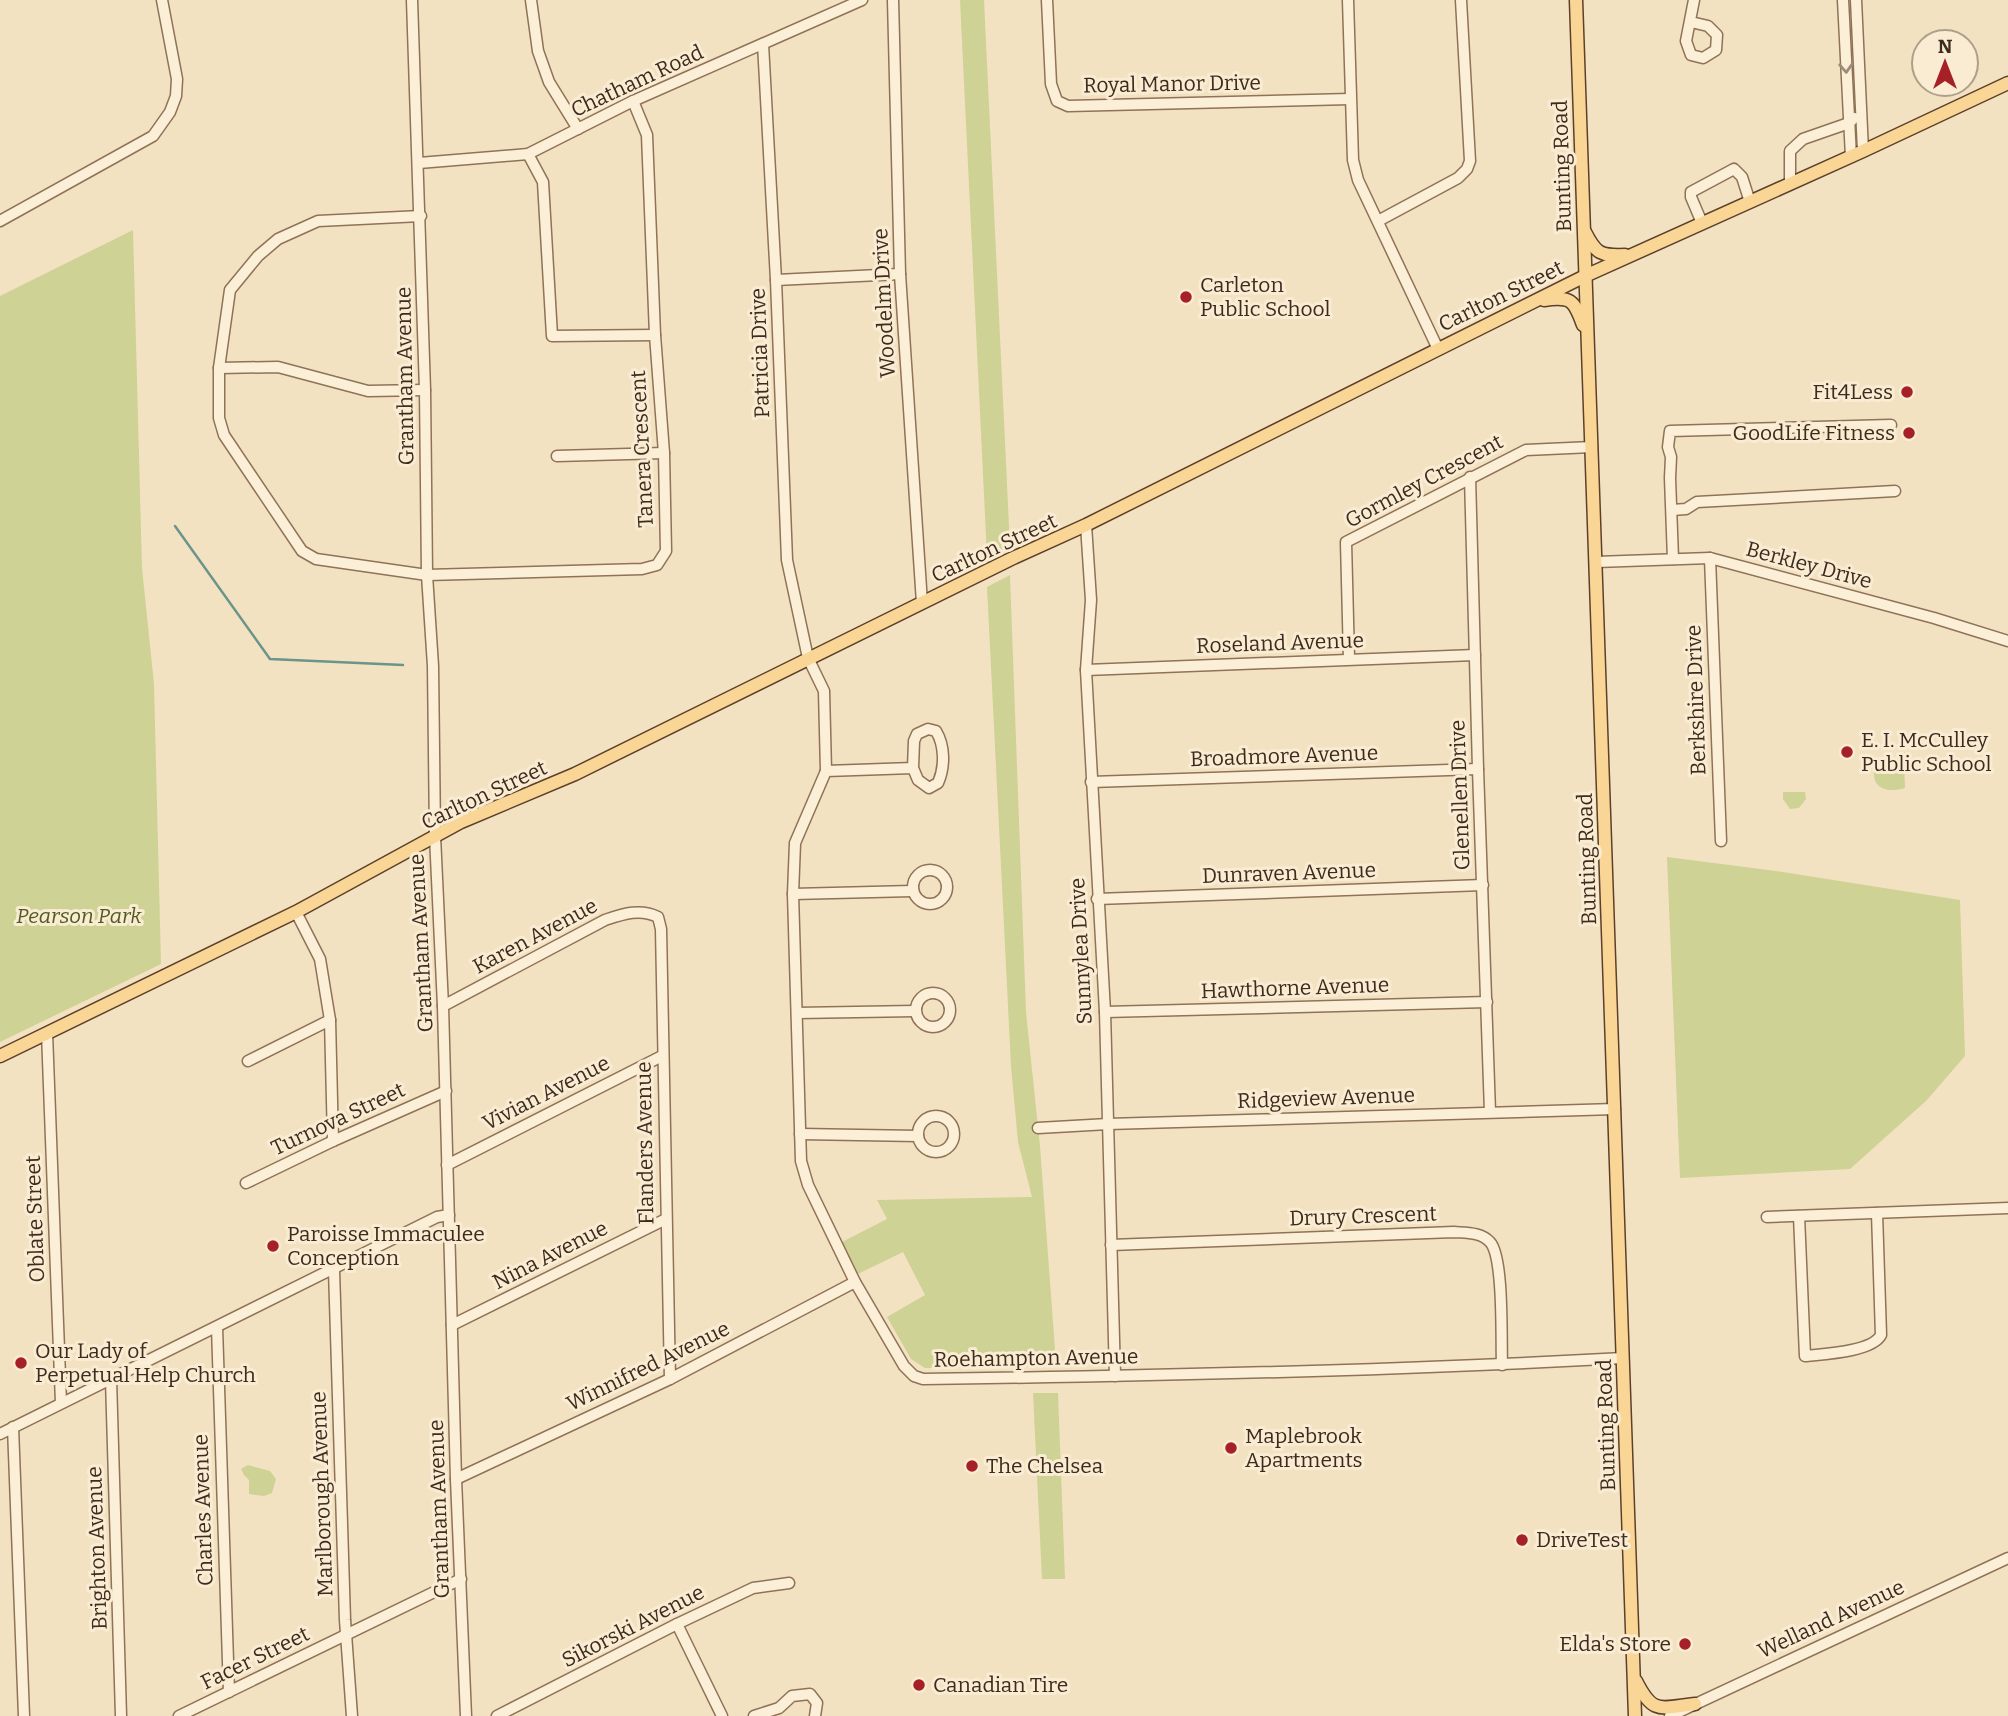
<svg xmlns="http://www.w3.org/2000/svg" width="2008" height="1716" font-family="Bitter,serif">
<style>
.green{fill:#ced294}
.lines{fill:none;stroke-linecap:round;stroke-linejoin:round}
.stream{stroke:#6a9588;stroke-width:2.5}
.minor-casing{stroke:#8f7257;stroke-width:13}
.major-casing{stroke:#5c402b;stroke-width:15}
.minor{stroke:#fcefd7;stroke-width:10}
.major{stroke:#fad696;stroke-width:12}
.oneway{stroke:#9c8d7a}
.poi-dot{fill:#a52027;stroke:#f9ecd3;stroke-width:2.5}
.labels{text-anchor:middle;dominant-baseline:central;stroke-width:6;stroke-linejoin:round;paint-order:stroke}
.street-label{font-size:21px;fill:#3d2b1d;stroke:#f9ecd3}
.poi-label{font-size:21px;fill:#3d2b1d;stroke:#f9ecd3;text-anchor:start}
.park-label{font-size:21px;font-style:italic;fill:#505c21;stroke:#f9ecd3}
</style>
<rect width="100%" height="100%" fill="#f3e2c2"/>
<g class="green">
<polygon points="960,0 984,0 1010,547 987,557"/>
<polygon points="133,230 142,568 154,684 161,964 0,1042 0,296"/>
<polygon points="1010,575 1026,1012 1040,1146 1056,1363 1035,1366 925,1368 911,1359 887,1317 925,1295 903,1252 858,1274 842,1242 887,1219 877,1200 1032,1197 1018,1142 1011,1066 987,587"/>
<path d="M 1904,752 L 1910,755 L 1904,763 L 1905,788 C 1882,795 1867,784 1877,760 C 1888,760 1897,761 1904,752 Z"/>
<polygon points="1783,792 1805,792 1806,799 1799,808 1790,809 1783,799"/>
<polygon points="1667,857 1776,871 1960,900 1965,1056 1926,1101 1850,1169 1680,1178"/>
<polygon points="1033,1393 1058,1393 1065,1579 1042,1579"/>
<polygon points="248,1465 270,1471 276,1479 272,1493 264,1496 249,1494 249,1480 244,1475 241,1469"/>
</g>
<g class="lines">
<polyline class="stream" points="175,526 270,659 403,665"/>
<g class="minor-casing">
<g id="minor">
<polyline points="412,0 425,390 427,575 433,666 435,836 443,1006 456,1479 466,1716"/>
<polyline points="531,0 538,51 549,82 578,129"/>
<polyline points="893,0 900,274 922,603"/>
<polyline points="1047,0 1051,84 1057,101 1068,106 1350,99"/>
<polyline points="1348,0 1353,160 1358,180 1438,349"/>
<polyline points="1843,0 1851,157"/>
<polyline points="1856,0 1863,151"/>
<polyline points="1691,22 1708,26 1717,35 1716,50 1703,58 1691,55 1686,41 1694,0"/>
<path d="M 763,44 L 776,280 L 787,560 L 808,658 L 824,691 L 826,771 L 795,843 L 793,894 L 801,1161 L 808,1185 L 855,1282 L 904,1366 L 914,1376 L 923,1379 C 1156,1376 1390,1371 1623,1358"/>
<polyline points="528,154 543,182 552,336 655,335"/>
<polyline points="419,163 528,154 633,101 862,0"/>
<polyline points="1790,184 1790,151 1803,139 1849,123 1854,118"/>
<polyline points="421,216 318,221 278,239 258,256 230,290 219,368 219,418 224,435 302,551 316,559 427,575 642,569 657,565 666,551 664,453 655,335 647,135 633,101"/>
<polyline points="0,221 153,136 170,112 176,96 177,79 162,0"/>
<polyline points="1378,221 1458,178 1467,169 1470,161 1461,0"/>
<polyline points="1702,223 1691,197 1691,192 1734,169 1742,177 1750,202"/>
<polyline points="776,280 900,274"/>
<polyline points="219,368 278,367 368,391 425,390"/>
<polyline points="557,456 664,453"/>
<polyline points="1470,477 1478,769 1490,1112"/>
<polyline points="1672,510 1686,509 1697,502 1895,491"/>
<polyline points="1086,525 1091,600 1086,670 1105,1012 1115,1376"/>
<polyline points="1710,558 1721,841"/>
<polyline points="1673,559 1670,478 1671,457 1668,447 1670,431 1891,425"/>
<polyline points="1596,562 1710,558 1934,618 2008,641"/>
<polyline points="1349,659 1346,542 1526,450 1592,447"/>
<polyline points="1086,670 1475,655"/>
<path d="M 826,771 L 913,768 L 918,780 L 929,788 L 938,783 C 945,767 945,746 936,731 L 928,729 L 917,734 L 914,741 L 913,768"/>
<polyline points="1091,782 1478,769"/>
<circle cx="930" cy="887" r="17"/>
<polyline points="793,894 912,891"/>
<polyline points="1097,899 1483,885"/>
<polyline points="296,912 320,959 330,1020 333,1141"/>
<circle cx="933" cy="1010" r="17"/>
<path d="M 443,1006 L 605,920 C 623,914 640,908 658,917 L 661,929 L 670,1379"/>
<polyline points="1105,1012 1487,1002"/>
<polyline points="797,1013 915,1011"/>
<polyline points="47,1033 61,1403"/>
<polyline points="248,1061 330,1020"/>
<circle cx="936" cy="1134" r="18"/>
<polyline points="1038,1128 1108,1124 1615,1109"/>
<polyline points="800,1134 918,1136"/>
<polyline points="447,1165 662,1056"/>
<polyline points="246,1183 333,1141 446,1091"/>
<path d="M 1799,1216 L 1805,1356 C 1823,1354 1872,1352 1881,1335 L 1877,1213"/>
<polyline points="1767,1217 2008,1208"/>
<path d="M 1111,1245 L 1454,1232 C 1466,1233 1481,1232 1490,1242 C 1504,1257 1501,1341 1502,1365"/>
<polyline points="334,1270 345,1620 352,1716"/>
<polyline points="452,1325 666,1219"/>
<polyline points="217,1327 229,1692"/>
<polyline points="111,1379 121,1716"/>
<polyline points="13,1427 24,1716"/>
<polyline points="0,1434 437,1217 449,1215"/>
<polyline points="456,1479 670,1379 855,1282"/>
<polyline points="677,1624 722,1716"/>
<polyline points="179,1716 461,1579"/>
<polyline points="497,1716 677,1624 753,1588 789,1583"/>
<polyline points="754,1716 779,1708 792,1696 810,1694 817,1703 815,1716"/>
<polyline points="1670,1716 2008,1558"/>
</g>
</g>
<g class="major-casing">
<g id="major">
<polyline points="1576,0 1635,1716"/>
<path d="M 1585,232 C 1596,254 1601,256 1625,255"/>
<path d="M 1544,300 C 1571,296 1574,300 1583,325"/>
<polyline points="0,1056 296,912 461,822 575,774 1011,559 1086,525 1585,276 1863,151 2008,83"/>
<path d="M 1636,1681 C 1653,1715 1660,1708 1695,1704"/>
</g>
</g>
<use href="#minor" class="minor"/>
<use href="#major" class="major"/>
</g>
<defs><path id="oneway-chevron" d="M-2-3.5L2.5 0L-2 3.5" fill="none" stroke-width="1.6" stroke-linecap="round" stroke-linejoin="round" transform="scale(1.75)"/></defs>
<use class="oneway" href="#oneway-chevron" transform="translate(1846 68) rotate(87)"/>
<g class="poi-dot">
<circle cx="1186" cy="297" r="7"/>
<circle cx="1907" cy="392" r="7"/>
<circle cx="1909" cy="433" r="7"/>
<circle cx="1847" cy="752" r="7"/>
<circle cx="273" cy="1246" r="7"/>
<circle cx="21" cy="1363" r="7"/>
<circle cx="1231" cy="1448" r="7"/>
<circle cx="972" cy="1466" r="7"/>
<circle cx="1522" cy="1540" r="7"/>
<circle cx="1685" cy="1644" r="7"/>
<circle cx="919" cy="1685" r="7"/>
</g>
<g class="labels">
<g class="street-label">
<text transform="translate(637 81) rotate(-25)">Chatham Road</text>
<text transform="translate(1172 84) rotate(-1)">Royal Manor Drive</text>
<text transform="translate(1562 166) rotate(-92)">Bunting Road</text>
<text transform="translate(1501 296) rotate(-26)">Carlton Street</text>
<text transform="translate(884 303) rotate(-93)">Woodelm Drive</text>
<text transform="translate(760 353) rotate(-92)">Patricia Drive</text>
<text transform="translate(405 376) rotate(-91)">Grantham Avenue</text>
<text transform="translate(642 449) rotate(-93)">Tanera Crescent</text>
<text transform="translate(1424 481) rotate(-28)">Gormley Crescent</text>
<text transform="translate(994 548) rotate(-25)">Carlton Street</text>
<text transform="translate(1809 565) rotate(15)">Berkley Drive</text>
<text transform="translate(1280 643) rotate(-2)">Roseland Avenue</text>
<text transform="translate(1696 700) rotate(-92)">Berkshire Drive</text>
<text transform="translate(1284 756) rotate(-2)">Broadmore Avenue</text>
<text transform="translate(484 795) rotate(-25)">Carlton Street</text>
<text transform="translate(1460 795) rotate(-92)">Glenellen Drive</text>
<text transform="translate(1587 859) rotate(-92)">Bunting Road</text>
<text transform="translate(1289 873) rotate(-2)">Dunraven Avenue</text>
<text transform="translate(535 936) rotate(-28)">Karen Avenue</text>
<text transform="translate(421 943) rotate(-93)">Grantham Avenue</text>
<text transform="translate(1081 951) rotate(-93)">Sunnylea Drive</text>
<text transform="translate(1295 988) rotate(-2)">Hawthorne Avenue</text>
<text transform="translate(546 1093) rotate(-27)">Vivian Avenue</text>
<text transform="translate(1326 1098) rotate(-2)">Ridgeview Avenue</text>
<text transform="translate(338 1119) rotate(-25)">Turnova Street</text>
<text transform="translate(645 1143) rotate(-91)">Flanders Avenue</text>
<text transform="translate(1363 1216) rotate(-2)">Drury Crescent</text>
<text transform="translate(35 1219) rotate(-92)">Oblate Street</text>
<text transform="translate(550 1255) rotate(-27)">Nina Avenue</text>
<text transform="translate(1036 1358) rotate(-1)">Roehampton Avenue</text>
<text transform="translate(648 1366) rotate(-26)">Winnifred Avenue</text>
<text transform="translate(1606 1425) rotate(-92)">Bunting Road</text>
<text transform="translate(322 1494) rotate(-92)">Marlborough Avenue</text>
<text transform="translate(439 1509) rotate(-92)">Grantham Avenue</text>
<text transform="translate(203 1510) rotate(-92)">Charles Avenue</text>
<text transform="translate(97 1548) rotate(-92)">Brighton Avenue</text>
<text transform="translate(1831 1619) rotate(-25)">Welland Avenue</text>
<text transform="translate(633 1626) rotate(-27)">Sikorski Avenue</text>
<text transform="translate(255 1658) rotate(-26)">Facer Street</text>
</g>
<g class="poi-label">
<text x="1200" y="285">Carleton<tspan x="1200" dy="24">Public School</tspan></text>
<text x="1893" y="392" text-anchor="end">Fit4Less</text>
<text x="1895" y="433" text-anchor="end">GoodLife Fitness</text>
<text x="1861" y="740">E. I. McCulley<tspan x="1861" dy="24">Public School</tspan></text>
<text x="287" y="1234">Paroisse Immaculee<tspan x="287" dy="24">Conception</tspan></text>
<text x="35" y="1351">Our Lady of<tspan x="35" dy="24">Perpetual Help Church</tspan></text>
<text x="1245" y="1436">Maplebrook<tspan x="1245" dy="24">Apartments</tspan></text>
<text x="986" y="1466">The Chelsea</text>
<text x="1536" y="1540">DriveTest</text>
<text x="1671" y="1644" text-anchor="end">Elda's Store</text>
<text x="933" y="1685">Canadian Tire</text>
</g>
<g class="park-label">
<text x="79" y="916">Pearson Park</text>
</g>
</g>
<g transform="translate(1945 63)"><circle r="33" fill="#f9ecd3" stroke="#ae9f8a" stroke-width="2"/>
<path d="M0-5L12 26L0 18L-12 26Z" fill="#a52027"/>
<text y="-10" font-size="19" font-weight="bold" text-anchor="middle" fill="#3d2b1d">N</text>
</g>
</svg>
